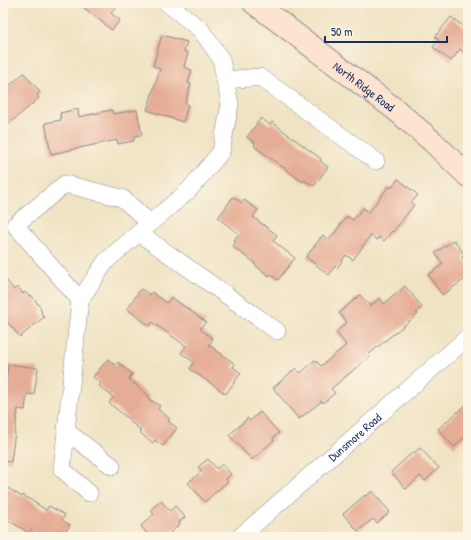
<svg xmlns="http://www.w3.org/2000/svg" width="471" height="540" font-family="'Patrick Hand',sans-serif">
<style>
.building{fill:#e6ad96}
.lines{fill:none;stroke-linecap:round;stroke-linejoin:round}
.minor-casing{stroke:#868990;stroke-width:18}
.secondary-casing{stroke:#868990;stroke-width:24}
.minor{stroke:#fff;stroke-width:17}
.secondary{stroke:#fde4d1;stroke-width:22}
.labels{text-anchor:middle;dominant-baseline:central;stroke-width:3.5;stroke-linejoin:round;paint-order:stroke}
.street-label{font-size:12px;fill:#1b2f5e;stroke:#fcf5e5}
</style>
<rect width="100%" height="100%" fill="#fcf5e5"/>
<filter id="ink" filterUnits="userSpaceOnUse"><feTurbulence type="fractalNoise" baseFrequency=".025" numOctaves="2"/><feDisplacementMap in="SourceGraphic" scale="8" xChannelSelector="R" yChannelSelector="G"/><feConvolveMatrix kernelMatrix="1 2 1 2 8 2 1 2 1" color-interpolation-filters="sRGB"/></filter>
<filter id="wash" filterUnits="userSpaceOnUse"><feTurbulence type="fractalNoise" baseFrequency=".012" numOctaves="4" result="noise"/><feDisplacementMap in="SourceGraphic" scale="16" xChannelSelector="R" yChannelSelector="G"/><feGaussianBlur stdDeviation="0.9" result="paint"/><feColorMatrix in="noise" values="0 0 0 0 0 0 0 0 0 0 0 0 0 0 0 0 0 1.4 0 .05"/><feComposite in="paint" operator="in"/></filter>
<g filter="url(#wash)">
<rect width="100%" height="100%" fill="#f0e3c3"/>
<g id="blocks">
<g class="building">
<polygon points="78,3 119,3 111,13 120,20 112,30"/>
<polygon points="451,17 468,30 468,55 460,49 451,61 433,47 439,40 435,37"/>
<polygon points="162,35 187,42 184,51 188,53 184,67 192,70 188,83 191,84 185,104 188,105 183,122 147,110 160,69 153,66"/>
<polygon points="24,73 40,92 37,95 39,98 3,129 3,91"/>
<polygon points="78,109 79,117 112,110 113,114 137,110 142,135 134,136 134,141 118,144 117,140 51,154 45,123 61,120 60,113"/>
<polygon points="261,118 270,125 272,122 321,159 320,161 328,167 314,186 304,180 303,182 254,146 255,143 247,137"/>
<polygon points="398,179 418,195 411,203 414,205 393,232 392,231 384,241 379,237 377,240 371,235 353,260 346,255 337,268 335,266 329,275 306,257 323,235 329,240 347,216 353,220 363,208 369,212 389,186 391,188"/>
<polygon points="233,197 242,203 244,200 258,210 253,217 277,235 273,241 295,258 278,280 270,274 269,276 254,264 255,263 233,247 236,241 234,240 239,234 218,218"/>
<polygon points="454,240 465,255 462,257 468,266 468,277 442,295 428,275 443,264 435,253"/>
<polygon points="3,276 14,290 18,287 23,294 25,292 29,296 31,295 41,308 40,309 42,312 41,313 44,317 20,337 3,317"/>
<polygon points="405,286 422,307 416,313 418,314 369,354 370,356 331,389 335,393 323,403 322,401 299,419 273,388 296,368 301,373 315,360 321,366 346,345 336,332 347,322 339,313 360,295 370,306 380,298 384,304"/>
<polygon points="141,289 150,295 152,292 167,303 171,297 206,322 200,329 213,339 209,345 235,364 233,367 241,373 226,394 190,369 194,362 181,353 186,346 152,322 150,326 127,309"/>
<polygon points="108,359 115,365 118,362 132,374 129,379 149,396 149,399 160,406 158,409 170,419 168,421 177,428 163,446 155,440 153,443 139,432 141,430 129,421 130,420 109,403 113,397 99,386 101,383 93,377"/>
<polygon points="8,364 38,368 34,395 27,394 25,410 18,409 11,462 3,461 3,391 5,391"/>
<polygon points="468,403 468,434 454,447 438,429"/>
<polygon points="260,412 279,433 273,438 274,440 252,460 229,435 248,418 250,421"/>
<polygon points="420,448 439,468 425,481 420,476 406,489 391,472 413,452 414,453"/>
<polygon points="208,459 217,469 222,464 231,474 226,479 228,481 205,502 188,483 202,471 198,467"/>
<polygon points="3,485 22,497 23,495 46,510 49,506 65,515 62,520 70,525 62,537 43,537 31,530 29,533 3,517"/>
<polygon points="372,491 390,512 377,523 373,519 358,531 343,514 365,495 366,496"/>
<polygon points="161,501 170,511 175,506 185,517 179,522 180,524 166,537 150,537 141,526 154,514 150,510"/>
</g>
</g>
</g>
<g filter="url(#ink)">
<use href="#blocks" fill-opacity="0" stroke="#868990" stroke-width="1"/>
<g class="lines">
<g class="minor-casing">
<g id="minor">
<polyline points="225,80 260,77 376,161"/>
<polyline points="139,233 277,331"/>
<polyline points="80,300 15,225 65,184 122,198 150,223"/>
<polyline points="66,431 112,466"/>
<polyline points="89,493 62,469 80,300 106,261 189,190 221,152 230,104 221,59 201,30 167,3"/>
<path id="s1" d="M 240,537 L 468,337"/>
</g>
</g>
<g class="secondary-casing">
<g id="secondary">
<path id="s2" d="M 254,3 L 396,110 L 433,142 L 468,176"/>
</g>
</g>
<use href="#minor" class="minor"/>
<use href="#secondary" class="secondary"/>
</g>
</g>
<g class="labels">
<g class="street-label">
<text stroke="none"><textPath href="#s2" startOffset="138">North Ridge Road</textPath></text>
<text stroke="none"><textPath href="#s1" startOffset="152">Dunsmore Road</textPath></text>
</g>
</g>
<rect width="471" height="540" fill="none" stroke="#fcf5e5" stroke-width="16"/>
<path d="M325 36v6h122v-6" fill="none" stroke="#1b2f5e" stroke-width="2"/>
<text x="331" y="36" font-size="12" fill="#1b2f5e" stroke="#fcf5e5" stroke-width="3" paint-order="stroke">50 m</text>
</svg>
